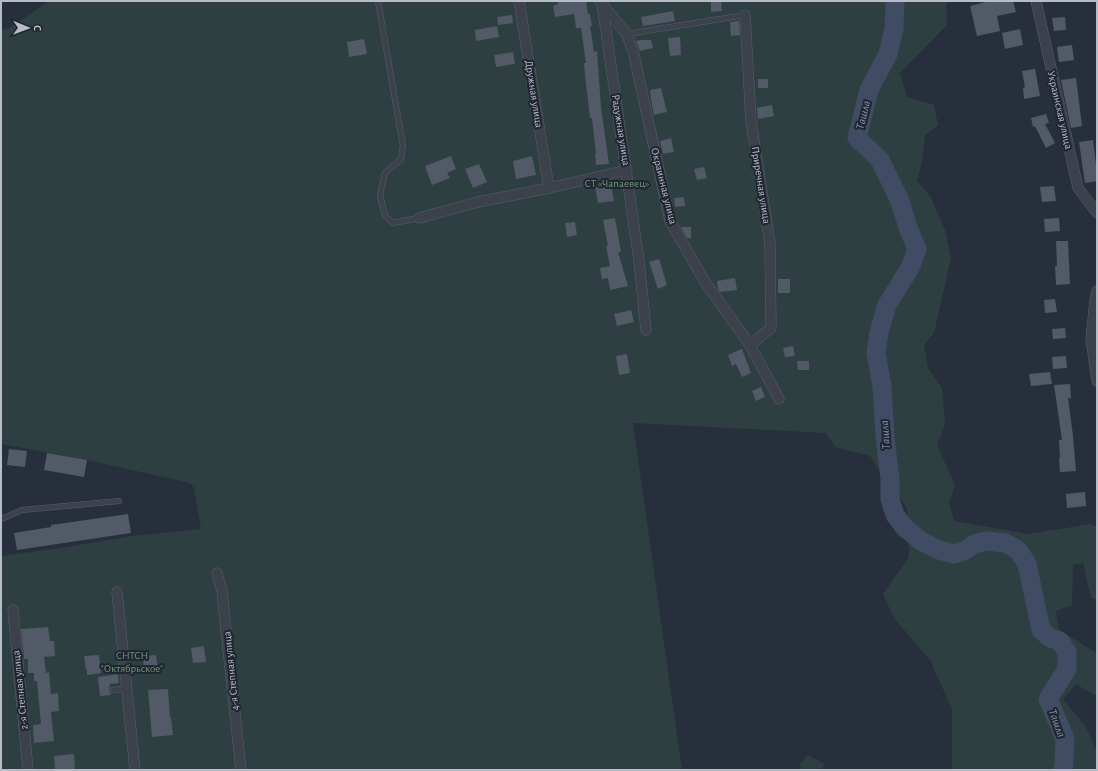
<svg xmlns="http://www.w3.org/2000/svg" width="1098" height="771" font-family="'Alegreya Sans',sans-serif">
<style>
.green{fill:#2e3f41}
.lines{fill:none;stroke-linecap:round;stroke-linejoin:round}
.river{stroke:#404c63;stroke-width:19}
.building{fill:#525967}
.service-casing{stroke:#595f6a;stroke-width:6}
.minor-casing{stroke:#595f6a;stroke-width:11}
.service{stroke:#3c414c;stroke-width:5}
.minor{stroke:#3c414c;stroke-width:10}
.labels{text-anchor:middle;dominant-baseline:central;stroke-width:4;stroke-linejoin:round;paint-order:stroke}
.street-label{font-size:11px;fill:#b8bcc7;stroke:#202631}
.park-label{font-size:11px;fill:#72957d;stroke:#202631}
.water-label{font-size:12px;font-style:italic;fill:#8391aa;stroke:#202631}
</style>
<rect width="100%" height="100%" fill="#282f3c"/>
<g class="green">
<polygon points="49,1 946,1 947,25 900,73 907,97 934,105 938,125 925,136 922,162 917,181 930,196 945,230 951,258 934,333 924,345 928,368 942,388 945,424 937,445 955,485 949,503 954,521 1028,534 1091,524 1097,527 1097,600 1091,598 1083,563 1073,564 1072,605 1056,611 1059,630 1097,653 1097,695 1094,695 1076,684 1063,699 1086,727 1097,752 1097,770 952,770 952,709 930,660 894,618 883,594 909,557 907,508 870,456 835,447 826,433 633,423 682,770 1,770 1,556 61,548 133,536 201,529 194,488 190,483 87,460 1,444 1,30 8,29"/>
<polygon points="808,755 825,764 821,770 802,770 799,765"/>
</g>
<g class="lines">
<polyline class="river" points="895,1 894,29 888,54 869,90 857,138 880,160 899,199 909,230 917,249 911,266 887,305 879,332 876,353 882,386 885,437 890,479 890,499 895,515 905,528 921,541 939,550 954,554 966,550 974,544 987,541 1005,543 1018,550 1027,564 1041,630 1050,638 1060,641 1067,652 1067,669 1048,699 1065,739 1064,762 1063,770"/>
</g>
<g class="building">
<polygon points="557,1 586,1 588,14 590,14 592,26 590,26 594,52 597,51 601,107 609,164 596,165 595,154 596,154 592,118 590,118 585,75 584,63 586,63 581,28 576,28 574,14 555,17 553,6 558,4"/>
<polygon points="711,1 721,1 722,11 711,12"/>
<polygon points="990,1 1013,1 1016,12 997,16 1000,31 977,36 970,6"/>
<polygon points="673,11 675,21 643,26 641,17"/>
<polygon points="512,15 513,23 498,25 497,17"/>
<polygon points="1065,17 1066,30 1054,31 1052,18"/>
<polygon points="739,21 740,35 731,36 730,22"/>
<polygon points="497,26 499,37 476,41 475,30"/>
<polygon points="1020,29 1023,45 1005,49 1002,33"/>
<polygon points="680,37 681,55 670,56 668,38"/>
<polygon points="364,39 367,54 349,57 347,42"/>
<polygon points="641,40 651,40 653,48 640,51 636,41"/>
<polygon points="1072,45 1074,60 1059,62 1057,47"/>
<polygon points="513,52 515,64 496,67 494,55"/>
<polygon points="1035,69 1040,96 1024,99 1023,88 1025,87 1022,71"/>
<polygon points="1076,78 1082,126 1071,128 1061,80"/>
<rect x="758" y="79" width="10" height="9"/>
<polygon points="661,88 667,112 654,115 652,106 650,90"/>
<polygon points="772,105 774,116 758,119 757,108"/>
<polygon points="1046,114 1049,123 1045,124 1055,143 1046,148 1035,126 1033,127 1031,118"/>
<polygon points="671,138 674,152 663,154 660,141"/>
<polygon points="1093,140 1096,165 1097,165 1097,181 1085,183 1079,142"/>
<polygon points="451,156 456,169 447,173 450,178 432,185 425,166"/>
<polygon points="532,156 536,175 516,179 513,161"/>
<polygon points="479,164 487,182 473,188 465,169"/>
<polygon points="704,167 707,178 697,180 694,169"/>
<polygon points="611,185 614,201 598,203 595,187"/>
<polygon points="1054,186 1056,201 1042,202 1040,187"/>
<polygon points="684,197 685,206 675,207 674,198"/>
<polygon points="615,218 621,252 618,252 628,286 610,290 608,278 602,279 600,268 610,266 606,246 608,246 603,220"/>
<polygon points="1059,218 1060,231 1045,232 1044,219"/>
<polygon points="575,222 577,235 567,237 565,223"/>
<polygon points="681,227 691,227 691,238 687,238"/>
<polygon points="1056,241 1068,241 1070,284 1056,285 1055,266 1057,266"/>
<polygon points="659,259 667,285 658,289 649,262"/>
<polygon points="735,278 737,290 720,292 718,289 717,281"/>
<rect x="778" y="279" width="12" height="14"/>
<polygon points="1055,299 1057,312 1045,313 1044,300"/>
<polygon points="631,310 634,322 617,326 614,314"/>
<polygon points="1065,328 1066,338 1053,339 1052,329"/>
<polygon points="793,346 795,356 785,357 783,348"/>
<polygon points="742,349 751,373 742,377 736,364 732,366 728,355"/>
<polygon points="627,354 630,373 619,375 616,356"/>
<polygon points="1066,356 1067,368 1053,369 1052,357"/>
<polygon points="797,361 809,361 809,370 798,370"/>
<polygon points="1050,372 1052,384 1031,386 1029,374"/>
<polygon points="1070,384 1071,398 1068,398 1073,436 1076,471 1060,472 1059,458 1060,458 1059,440 1062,440 1054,385"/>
<polygon points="761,387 765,397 756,401 752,391"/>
<polygon points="9,449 27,451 25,467 7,465"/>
<polygon points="47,453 87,460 84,477 44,470"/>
<polygon points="1085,492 1086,506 1067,508 1066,494"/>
<polygon points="128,514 131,533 17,550 14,533 51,527 51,525"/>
<polygon points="48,627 50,641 54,641 55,656 44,657 46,673 49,672 51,694 58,693 59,711 51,712 54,741 34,743 33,725 41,724 37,681 34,681 34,673 28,673 28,659 24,659 21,629"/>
<polygon points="204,646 206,662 193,663 191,648"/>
<polygon points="99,655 101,673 87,675 87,670 86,670 84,656"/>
<polygon points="156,655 158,670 144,671 143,656"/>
<polygon points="118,674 119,683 110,684 109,690 111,695 100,696 98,677"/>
<polygon points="168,689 170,718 171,718 173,735 152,737 148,690"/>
<polygon points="74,754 75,770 55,770 54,756"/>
</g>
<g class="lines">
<g class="service-casing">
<g id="service">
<polyline points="378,1 403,146 401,159 385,173 380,195 385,216 393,223 419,218"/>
<polyline points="627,34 745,15"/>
<polyline points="1,519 22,510 119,501"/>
<polyline points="115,668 125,667"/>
<polyline points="113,690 127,688"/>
</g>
</g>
<g class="minor-casing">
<g id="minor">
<polyline points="519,1 549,188"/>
<polyline points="1036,1 1078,188 1097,213"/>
<polyline points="601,3 627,34 634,55 670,221 705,282 750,345 779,399"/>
<polyline points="602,3 639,261 646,330"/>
<polyline points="745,15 751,121 770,243 771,328 750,345"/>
<polyline points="419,218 478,202 549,188 627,170"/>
<polyline points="1097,291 1095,300 1091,339 1097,381"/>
<polyline points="217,573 222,591 224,611 241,770"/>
<polyline points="117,592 135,770"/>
<polyline points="13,610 28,770"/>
</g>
</g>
<use href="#service" class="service"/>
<use href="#minor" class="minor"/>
</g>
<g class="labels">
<g class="street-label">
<text transform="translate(534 94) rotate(81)">Дружная улица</text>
<text transform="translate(1060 110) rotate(77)">Украинская улица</text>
<text transform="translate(621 130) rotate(81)">Радужная улица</text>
<text transform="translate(761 185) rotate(81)">Приречная улица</text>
<text transform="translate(664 186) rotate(76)">Окраинная улица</text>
<text transform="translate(231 671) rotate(-96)">4-я Степная улица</text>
<text transform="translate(20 690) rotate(-96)">2-я Степная улица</text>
</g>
<g class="park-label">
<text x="617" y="183">СТ «Чапаевец»</text>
<text x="132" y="655">СНТСН<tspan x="132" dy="13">"Октябрьское"</tspan></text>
</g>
<g class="water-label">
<text transform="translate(863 115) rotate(-76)">Ташла</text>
<text transform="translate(885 435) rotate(-94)">Ташла</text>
<text transform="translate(1057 723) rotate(70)">Ташла</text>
</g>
</g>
<rect width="1098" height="771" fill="none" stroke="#b8bcc7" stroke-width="4"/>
<g transform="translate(28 28) rotate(91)" stroke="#202631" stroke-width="3" paint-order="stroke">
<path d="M0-3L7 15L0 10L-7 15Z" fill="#b8bcc7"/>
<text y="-6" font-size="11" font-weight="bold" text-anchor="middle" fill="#b8bcc7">С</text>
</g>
</svg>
